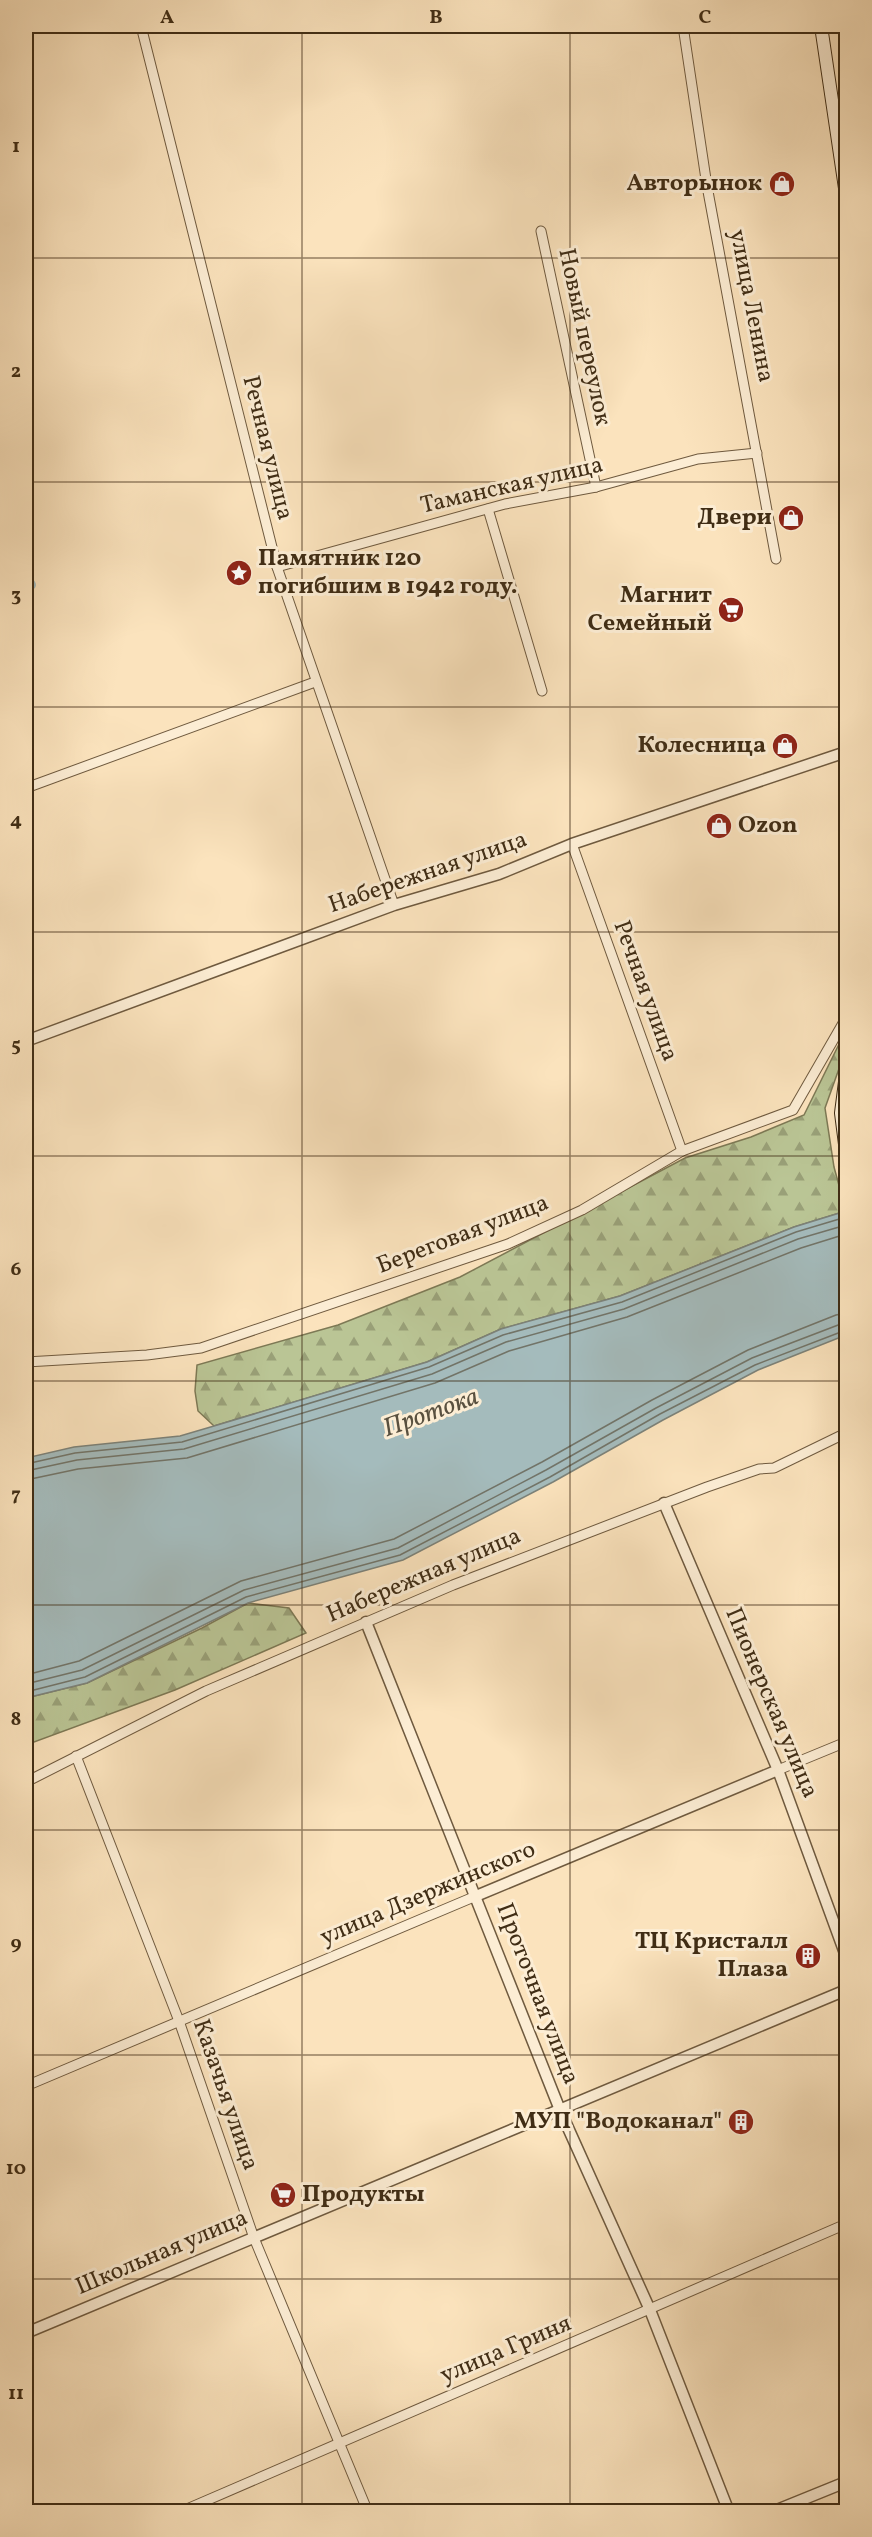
<svg xmlns="http://www.w3.org/2000/svg" width="872" height="2537" font-family="Vollkorn,serif">
<style>
.forest{fill:url(#forest-firs);stroke:#7d7955;stroke-width:1.5}
.water{fill:#a4bbbc;stroke:#7c8279;stroke-width:1.5}
.lines{fill:none;stroke-linecap:round;stroke-linejoin:round}
.shore{stroke:#727468;stroke-width:1.5}
.canal{stroke:#a4bbbc;stroke-width:10}
.minor-casing{stroke:#6f5a3f;stroke-width:11}
.tertiary-casing{stroke:#6f5a3f;stroke-width:13}
.secondary-casing{stroke:#402d15;stroke-width:14}
.minor{stroke:#fcedd4;stroke-width:9}
.tertiary{stroke:#fcedd4;stroke-width:10}
.secondary{stroke:#fcedd4;stroke-width:12}
.grid{fill:none;stroke:#402d15;stroke-width:1.5;stroke-opacity:0.55}
.labels{text-anchor:middle;dominant-baseline:central;stroke-width:6;stroke-linejoin:round;paint-order:stroke}
.poi-label{font-size:24px;font-weight:bold;fill:#402d15;stroke:#fcedd4;text-anchor:end}
.street-label{font-size:24px;fill:#402d15;stroke:#fcedd4}
.water-label{font-size:26px;font-style:italic;fill:#59503f;stroke:#fcedd4}
.neatline{fill:none;stroke:#402d15;stroke-width:2}
.grid-label{font-size:20px;text-anchor:middle;font-weight:bold;fill:#402d15}
</style>
<defs>
<pattern id="forest-firs" width="22" height="20" patternUnits="userSpaceOnUse" patternTransform="scale(1.5)"><rect width="22" height="20" fill="#bac595"/><path d="M5 1l3.5 6h-7zM16 11l3.5 6h-7z" fill="#99a078"/></pattern>
</defs>
<rect width="100%" height="100%" fill="#fbe3bd"/>
<filter id="stains"><feTurbulence type="fractalNoise" baseFrequency=".00333" numOctaves="4"/><feColorMatrix values="0 0 0 0 .2 0 0 0 0 .09 0 0 0 0 .02 0 0 0 .5 -.17"/></filter>
<radialGradient id="worn" r=".72"><stop offset=".6" stop-color="#630" stop-opacity="0"/><stop offset="1" stop-color="#630" stop-opacity=".3"/></radialGradient>
<g class="forest">
<polygon points="846,1030 846,1049 825,1108 834,1167 846,1211 794,1227 620,1296 501,1329 427,1362 214,1426 198,1411 195,1391 197,1365 338,1325 460,1277 685,1158 751,1137 804,1115"/>
<polygon points="248,1603 289,1608 306,1633 175,1690 26,1745 26,1698 87,1683 202,1628"/>
</g>
<polygon class="water" points="846,1211 846,1335 758,1370 663,1420 553,1482 403,1560 248,1603 87,1683 26,1698 26,1458 74,1447 180,1436 214,1426 427,1362 501,1329 620,1296 794,1227"/>
<g class="lines">
<g class="shore">
<polyline points="26,1464 75,1453 182,1442 429,1367 503,1335 622,1302 796,1232 846,1217"/>
<polyline points="26,1471 77,1460 184,1449 432,1374 506,1342 624,1309 798,1239 846,1225"/>
<polyline points="26,1480 78,1469 187,1458 435,1383 509,1351 627,1317 801,1248 846,1234"/>
<polyline points="26,1675 79,1661 241,1581 394,1539 542,1462 652,1400 748,1350 836,1315 846,1313"/>
<polyline points="26,1684 82,1670 244,1590 398,1548 546,1470 656,1408 752,1358 846,1322"/>
<polyline points="26,1692 85,1677 246,1597 400,1555 550,1477 660,1414 755,1365 846,1330"/>
</g>
<polyline class="canal" points="26,577 31,585"/>
<g class="minor-casing">
<g id="minor">
<polyline points="141,26 277,567 394,905"/>
<polyline points="683,26 707,186 776,559"/>
<polyline points="541,231 596,487"/>
<polyline points="488,509 542,691"/>
<polyline points="277,567 505,504 596,487 698,459 757,453"/>
<polyline points="26,788 315,682"/>
<polyline points="572,844 682,1151"/>
<polyline points="26,1362 147,1355 201,1348 508,1244 582,1210 682,1151 793,1110 846,1018"/>
<polyline points="76,1756 179,2021 254,2238 368,2512"/>
<polyline points="778,1770 846,1742"/>
<polyline points="26,1782 206,1691 453,1585 707,1487 759,1469 774,1468 846,1433"/>
<polyline points="26,2086 476,1896"/>
<polyline points="180,2512 846,2224"/>
</g>
</g>
<g class="tertiary-casing">
<g id="tertiary">
<polyline points="26,1041 394,905 499,874 572,844 846,752"/>
<polyline points="664,1503 778,1770 846,1956"/>
<polyline points="366,1622 560,2110 650,2310 729,2512"/>
<polyline points="476,1896 778,1770"/>
<polyline points="26,2333 846,1990"/>
<polyline points="772,2512 846,2482"/>
</g>
</g>
<g class="secondary-casing">
<g id="secondary">
<polyline points="821,26 846,195"/>
<polyline points="846,1074 841,1113 846,1152"/>
</g>
</g>
<use href="#minor" class="minor"/>
<use href="#tertiary" class="tertiary"/>
<use href="#secondary" class="secondary"/>
</g>
<path class="grid" d="M 302,26 L 302,2512M 570,26 L 570,2512M 26,258 L 846,258M 26,482 L 846,482M 26,707 L 846,707M 26,932 L 846,932M 26,1156 L 846,1156M 26,1381 L 846,1381M 26,1605 L 846,1605M 26,1830 L 846,1830M 26,2055 L 846,2055M 26,2279 L 846,2279"/>
<defs>
<g id="shop-disc" transform="scale(1.35)"><circle r="9.5" fill="#8f2418" stroke="#fcedd4"/><path d="M-5-2.5h2.3a2.7 3.5 0 0 1 5.4 0H5L5.5 6h-11ZM-1.5-2.5h3a1.5 2.3 0 0 0-3 0Z" fill="#fff"/></g>
<g id="sight-disc" transform="scale(1.35)"><circle r="9.5" fill="#8f2418" stroke="#fcedd4"/><path d="M0-6L1.8-2.2L6-1.7L2.9 1.2L3.7 5.4L0 3.3L-3.7 5.4L-2.9 1.2L-6-1.7L-1.8-2.2Z" fill="#fff"/></g>
<g id="supermarket-disc" transform="scale(1.35)"><circle r="9.5" fill="#8f2418" stroke="#fcedd4"/><path d="M-6-5.5h2.5l.6 2H6L4.5 2H-2.5L-4.4-4H-6ZM-1.5 3.2a1.3 1.3 0 1 0 .1 0ZM3 3.2a1.3 1.3 0 1 0 .1 0Z" fill="#fff"/></g>
<g id="building-disc" transform="scale(1.35)"><circle r="9.5" fill="#8f2418" stroke="#fcedd4"/><path d="M-4-6H4V6H1V3H-1V6H-4ZM-2.5-4.3h1.7v1.8h-1.7ZM.8-4.3h1.7v1.8H.8ZM-2.5-1h1.7V.8h-1.7ZM.8-1h1.7V.8H.8Z" fill="#fff"/></g>
</defs>
<g fill-rule="evenodd">
<use href="#shop-disc" x="782" y="184"/>
<use href="#shop-disc" x="791" y="518"/>
<use href="#sight-disc" x="239" y="573"/>
<use href="#supermarket-disc" x="731" y="610"/>
<use href="#shop-disc" x="785" y="746"/>
<use href="#shop-disc" x="719" y="826"/>
<use href="#building-disc" x="808" y="1956"/>
<use href="#building-disc" x="741" y="2122"/>
<use href="#supermarket-disc" x="283" y="2195"/>
</g>
<g class="labels">
<g class="poi-label">
<text x="762" y="184">Авторынок</text>
<text x="772" y="518">Двери</text>
<text x="258" y="559" text-anchor="start">Памятник 120<tspan x="258" dy="28">погибшим в 1942 году.</tspan></text>
<text x="712" y="596">Магнит<tspan x="712" dy="28">Семейный</tspan></text>
<text x="766" y="746">Колесница</text>
<text x="738" y="826" text-anchor="start">Ozon</text>
<text x="788" y="1942">ТЦ Кристалл<tspan x="788" dy="28">Плаза</tspan></text>
<text x="722" y="2122">МУП "Водоканал"</text>
<text x="302" y="2195" text-anchor="start">Продукты</text>
</g>
<g class="street-label">
<text transform="translate(751 306) rotate(79)">улица Ленина</text>
<text transform="translate(584 337) rotate(78)">Новый переулок</text>
<text transform="translate(267 448) rotate(76)">Речная улица</text>
<text transform="translate(512 486) rotate(-13)">Таманская улица</text>
<text transform="translate(428 873) rotate(-19)">Набережная улица</text>
<text transform="translate(645 991) rotate(70)">Речная улица</text>
<text transform="translate(463 1235) rotate(-21)">Береговая улица</text>
<text transform="translate(424 1576) rotate(-23)">Набережная улица</text>
<text transform="translate(771 1703) rotate(67)">Пионерская улица</text>
<text transform="translate(428 1894) rotate(-23)">улица Дзержинского</text>
<text transform="translate(537 1994) rotate(69)">Проточная улица</text>
<text transform="translate(225 2095) rotate(71)">Казачья улица</text>
<text transform="translate(162 2253) rotate(-23)">Школьная улица</text>
<text transform="translate(506 2350) rotate(-23)">улица Гриня</text>
</g>
<g class="water-label">
<text transform="translate(431 1413) rotate(-20)">Протока</text>
</g>
</g>
<rect width="872" height="2537" fill="none" stroke="#fbe3bd" stroke-width="66"/>
<rect x="33" y="33" width="806" height="2471" class="neatline"/>
<g class="grid-label">
<text x="167" y="23">A</text>
<text x="436" y="23">B</text>
<text x="705" y="23">C</text>
<text x="16" y="152">1</text>
<text x="16" y="377">2</text>
<text x="16" y="601">3</text>
<text x="16" y="826">4</text>
<text x="16" y="1051">5</text>
<text x="16" y="1275">6</text>
<text x="16" y="1500">7</text>
<text x="16" y="1725">8</text>
<text x="16" y="1949">9</text>
<text x="16" y="2174">10</text>
<text x="16" y="2399">11</text>
</g>
<rect width="100%" height="100%" filter="url(#stains)"/>
<rect width="100%" height="100%" fill="url(#worn)"/>
</svg>
